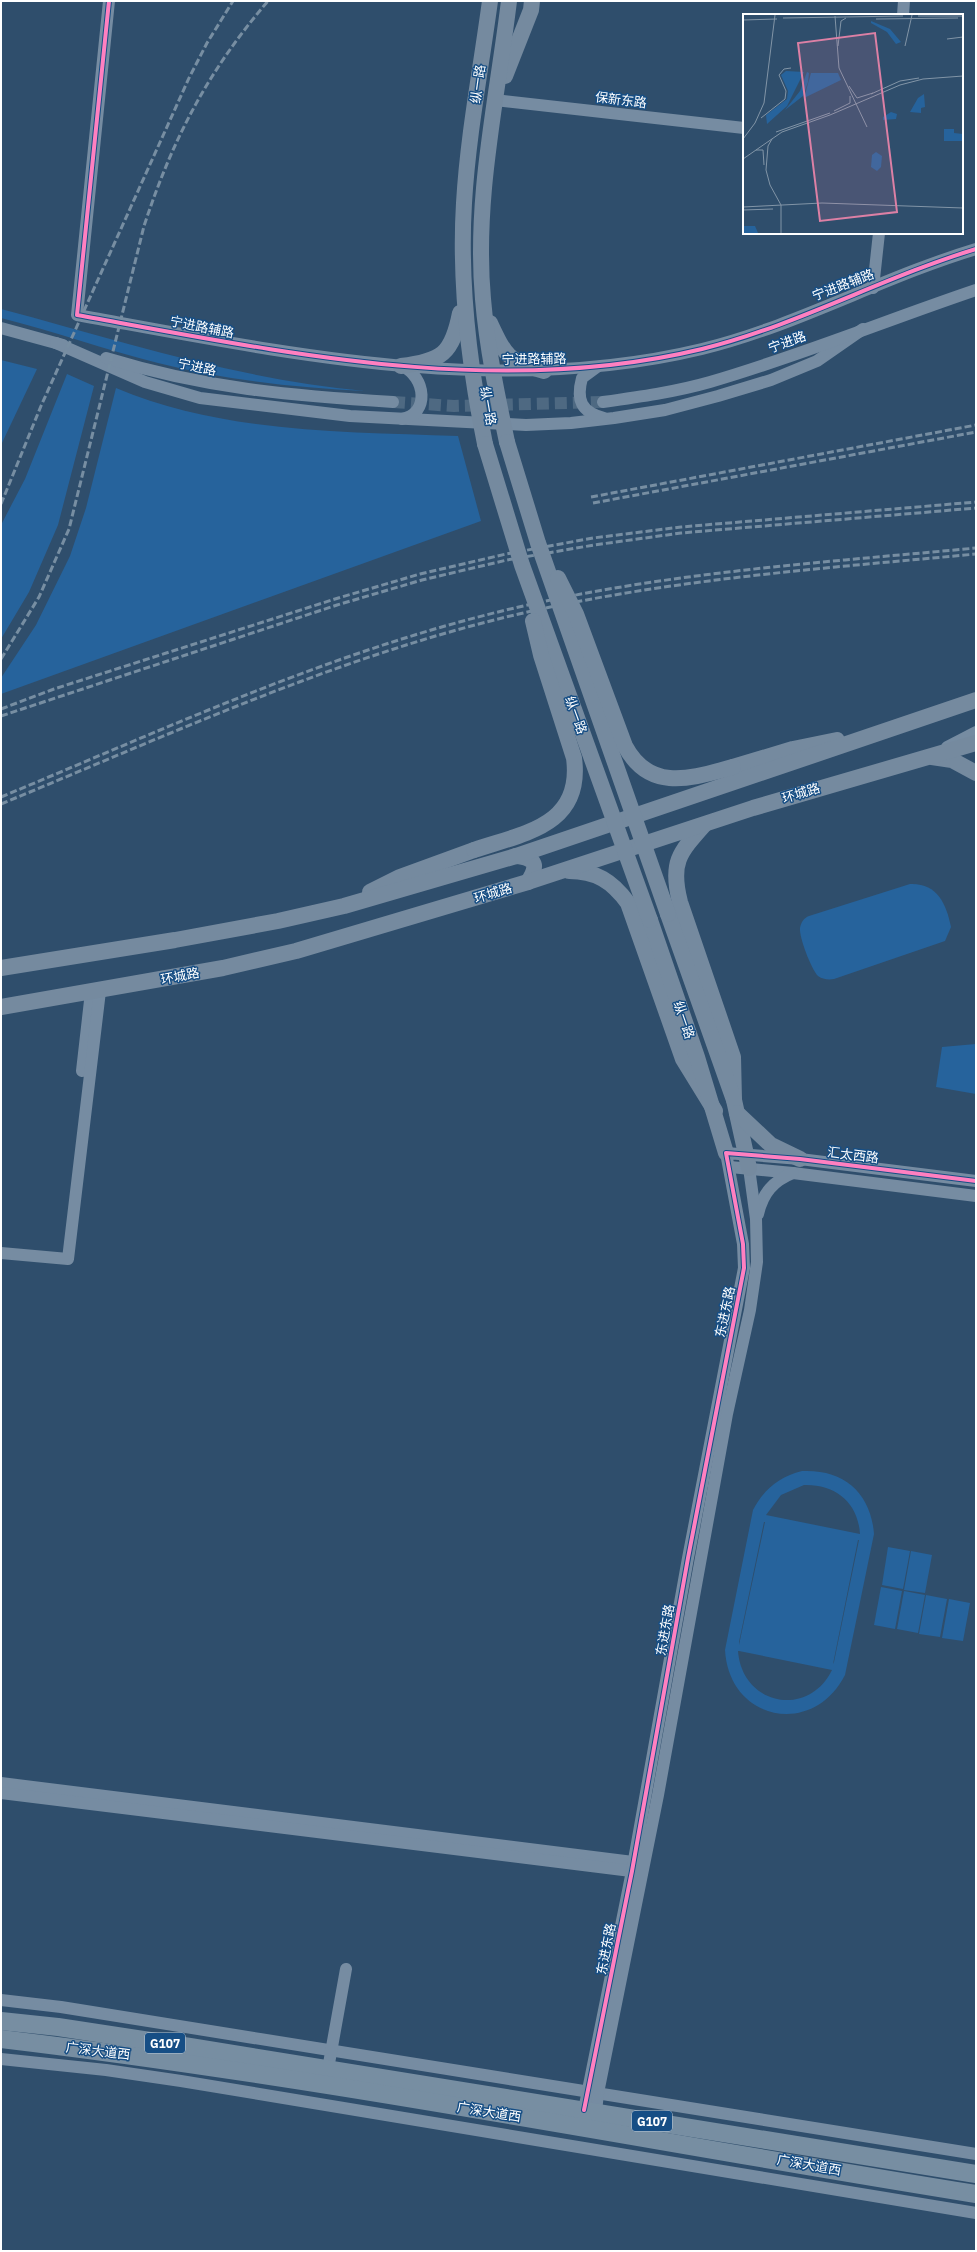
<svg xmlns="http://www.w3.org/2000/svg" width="977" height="2252" font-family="'IBM Plex Sans','Noto Sans SC',sans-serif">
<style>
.green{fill:#26639c;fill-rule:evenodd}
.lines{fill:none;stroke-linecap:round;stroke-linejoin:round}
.minor-tunnel{stroke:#4e6982;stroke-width:12;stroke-dasharray:12 6;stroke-linecap:butt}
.minor{stroke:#768ca2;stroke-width:12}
.major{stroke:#758a9f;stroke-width:16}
.highway{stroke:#778ea2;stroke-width:18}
.rail{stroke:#778ea2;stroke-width:3;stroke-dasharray:7 3;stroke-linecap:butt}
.major-bridge{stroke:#758a9f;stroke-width:16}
.cycleway-casing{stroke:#164e85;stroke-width:6}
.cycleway{stroke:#ff80c0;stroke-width:4}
.labels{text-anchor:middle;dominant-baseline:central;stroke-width:3;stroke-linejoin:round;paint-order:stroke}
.shield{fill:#164e85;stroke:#b9cada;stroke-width:1}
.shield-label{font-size:12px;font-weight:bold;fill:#fff}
.street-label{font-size:13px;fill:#fff;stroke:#164e85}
.inset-road{fill:none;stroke:#8295a7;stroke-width:1}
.view{fill:#dd80a5;fill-opacity:0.15;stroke:#dd80a5;stroke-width:2}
.inset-edge{fill:none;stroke:#fff;stroke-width:2}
</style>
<rect width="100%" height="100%" fill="#2f4e6c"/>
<g class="green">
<path d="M 1,309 C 122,341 240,380 365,391 C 295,388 226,380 158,363 C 105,350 54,331 1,318 Z"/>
<polygon points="1,360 37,369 1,445"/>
<polygon points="67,374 94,386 58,525 29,592 1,639 1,525 25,479"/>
<path d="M 116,388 C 223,433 344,432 458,436 L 481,521 L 1,694 L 1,678 L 36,625 L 70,556 L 86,508 Z"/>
<path d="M 910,884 C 937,883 946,903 951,927 L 945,941 L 834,979 C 828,980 822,979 818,976 C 811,969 799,937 800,928 C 801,922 804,918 809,916 Z"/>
<polygon points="976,1044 976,1094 936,1087 942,1047"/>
<path d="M 802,1471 C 844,1469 871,1493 874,1534 L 845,1675 C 813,1738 729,1721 725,1650 L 753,1510 C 764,1489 779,1477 802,1471 ZM 804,1485 C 835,1484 858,1502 860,1534 L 766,1515 L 781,1495 ZM 764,1522 L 765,1522 L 739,1645 L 739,1642 ZM 859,1540 L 834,1662 L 833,1664 L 858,1540 ZM 738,1651 L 739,1651 L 832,1670 C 808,1719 742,1705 738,1651 Z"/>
<polygon points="888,1547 910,1551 903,1589 882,1585"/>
<polygon points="911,1551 932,1555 925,1593 904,1590"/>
<polygon points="881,1587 902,1591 895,1629 874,1625"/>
<polygon points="904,1591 925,1595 918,1633 897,1629"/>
<polygon points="926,1595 947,1599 940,1637 919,1634"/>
<polygon points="949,1599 970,1603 963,1641 942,1638"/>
</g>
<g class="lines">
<polyline class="minor-tunnel" points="393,402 454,406 603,402"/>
<g class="minor">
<path d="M 109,1 L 77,315 C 282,352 495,399 702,349 C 796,326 883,277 976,249"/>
<polyline points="903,15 904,1"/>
<polyline points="495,100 744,128"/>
<polyline points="873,288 879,233"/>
<polyline points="1,328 63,345"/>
<polyline points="56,343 145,382 200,398 350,416 526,425 571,423 614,418 665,410 718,396 771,380 817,361 863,329"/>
<path d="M 106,358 C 204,388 291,396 393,402"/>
<path d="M 597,367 L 582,378 C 576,400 581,412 604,418"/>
<path d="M 603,402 C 639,397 675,392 710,382 C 800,356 887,320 976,290"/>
<path d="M 402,419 C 430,414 426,377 402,366"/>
<polyline points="947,747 976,732"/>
<polyline points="82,1071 91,992"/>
<polyline points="730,1167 793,1173 976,1196"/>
<path d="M 758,1214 C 763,1193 773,1181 793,1173"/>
<polyline points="1,1253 68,1259 100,991"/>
<polyline points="1,1783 641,1863"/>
<polyline points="1,1793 639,1872"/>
<polyline points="1,2000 61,2007 976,2154"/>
<polyline points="1,2059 106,2070 181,2081 976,2213"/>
<polyline points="328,2069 346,1969"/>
<polyline points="584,2110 632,1871 688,1558 744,1268 743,1244 726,1153 800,1159 976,1181"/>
<polyline points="596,2112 598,2093 658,1795 727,1414 750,1310 757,1262 756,1219 749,1168"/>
</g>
<g class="major">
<polyline points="505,76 531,10 532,1"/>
<path d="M 490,323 C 505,355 508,362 544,371"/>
<path d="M 401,366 C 442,361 452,354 460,313"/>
<path d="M 507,442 C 497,395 487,347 483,299 C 474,199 497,100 509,1"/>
<path d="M 485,444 C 469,365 459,285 464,203 C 468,135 481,68 490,1"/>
<polyline points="932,757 952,760 976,773"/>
<polyline points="733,767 793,749 837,740"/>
<path d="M 704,825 C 679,853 670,863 680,902 L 733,1057 L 734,1100"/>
<path d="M 516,856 C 537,858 538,866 528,882"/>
<path d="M 569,871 C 596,871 612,881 628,903 L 683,1059 L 715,1111"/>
<polyline points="370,892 400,877 474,850"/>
<polyline points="668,914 734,1100 749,1168"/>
<polyline points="650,920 697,1057 726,1153"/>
<polyline points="1,968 175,940 278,921 344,906 516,856 976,700"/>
<polyline points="1,1007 223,968 296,951 528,882 753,808 976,743"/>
<polyline points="737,1113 771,1145 800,1159"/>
</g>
<g class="highway">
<polyline points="1,2021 58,2027 190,2047 976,2174"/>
<path d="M 1,2039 C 328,2078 651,2142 976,2194"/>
</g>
<g class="rail">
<polyline points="591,497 976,425"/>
<polyline points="593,503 976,432"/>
<polyline points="1,504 41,406 189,78 207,43 233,1"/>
<path d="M 1,659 L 39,597 L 69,529 L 144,226 C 173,138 208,71 268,1"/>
<polyline points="1,709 54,689 335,599 420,574 506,554 593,538 681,527 976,502"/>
<polyline points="1,716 337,605 422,580 507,560 594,545 681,533 976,508"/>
<path d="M 1,797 C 165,729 328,653 502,611 C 658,573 817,563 976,548"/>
<path d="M 1,804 C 166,736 328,661 502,618 C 658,580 817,569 976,554"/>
</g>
<g class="major-bridge">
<polyline points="507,442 538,543 668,914"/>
<polyline points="485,444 522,565 650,920"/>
<path d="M 558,578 L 576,614 L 625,746 C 650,793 692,778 733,767"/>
<path d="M 474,850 C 524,833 583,826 574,758 L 541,655 L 533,621"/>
</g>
<g class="cycleway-casing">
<g id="cycleway">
<path d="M 109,1 L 77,315 C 282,352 495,399 702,349 C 796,326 883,277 976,249"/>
<polyline points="584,2110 632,1871 688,1558 744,1268 743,1244 726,1153 800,1159 976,1181"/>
</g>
</g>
<use href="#cycleway" class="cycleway"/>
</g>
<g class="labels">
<g class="shield">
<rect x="145" y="2033" width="40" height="20" rx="3"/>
<rect x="632" y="2111" width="40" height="20" rx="3"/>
</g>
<g class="shield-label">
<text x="165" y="2043">G107</text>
<text x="652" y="2121">G107</text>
</g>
<g class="street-label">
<text transform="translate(478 84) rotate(-82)">纵一路</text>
<text transform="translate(621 100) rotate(7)">保新东路</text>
<text transform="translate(843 285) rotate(-21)">宁进路辅路</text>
<text transform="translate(202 327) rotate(11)">宁进路辅路</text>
<text transform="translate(787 342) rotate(-20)">宁进路</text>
<text transform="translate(534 359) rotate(-1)">宁进路辅路</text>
<text transform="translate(197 367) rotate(12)">宁进路</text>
<text transform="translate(488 406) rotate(80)">纵一路</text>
<text transform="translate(576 715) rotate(70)">纵一路</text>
<text transform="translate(801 793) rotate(-17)">环城路</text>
<text transform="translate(493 893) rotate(-17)">环城路</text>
<text transform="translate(180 976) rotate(-11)">环城路</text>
<text transform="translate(684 1020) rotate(71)">纵一路</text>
<text transform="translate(853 1155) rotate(7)">汇太西路</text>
<text transform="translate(725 1312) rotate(-78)">东进东路</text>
<text transform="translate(665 1630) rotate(-80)">东进东路</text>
<text transform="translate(606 1949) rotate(-79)">东进东路</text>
<text transform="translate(98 2051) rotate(7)">广深大道西</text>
<text transform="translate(489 2112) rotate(9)">广深大道西</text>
<text transform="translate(809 2165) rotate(10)">广深大道西</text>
</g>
</g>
<g transform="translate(743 14)">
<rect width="220" height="220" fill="#2f4e6c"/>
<path d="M 128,7 L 147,15 L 158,28 L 153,30 L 144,18 L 128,9 ZM 43,57 L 61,58 L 44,92 L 24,110 L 23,101 L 44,85 L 45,77 L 38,61 ZM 64,58 L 66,59 L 65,68 L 60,82 L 42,96 L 57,77 ZM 68,59 L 95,59 L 98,66 L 61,84 ZM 181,80 L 182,93 L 178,94 L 178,99 L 167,98 L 175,84 ZM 148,98 L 154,100 L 153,105 L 140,106 L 140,103 ZM 201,115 L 211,115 L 211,119 L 220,120 L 220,127 L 201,127 ZM 133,138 L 139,142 L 138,153 L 134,157 L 128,153 L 129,141 ZM 0,212 L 12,212 L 15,219 L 0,219 Z" fill="#26639c"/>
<path class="inset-road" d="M 92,2 L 96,54 L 124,113M 175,2 L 220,2M 40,4 L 160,2M 133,5 L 215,4M 0,6 L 34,5M 204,25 L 220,23M 95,32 L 98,7 L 103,4M 162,32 L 169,1M 106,72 L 114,84 L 130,79M 128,80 L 157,67 L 176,64M 91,97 L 107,89 L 107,82M 18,104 L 42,85 L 43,77 L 36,61 L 41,55 L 48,54M 33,118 L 87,99M 0,125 L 12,109 L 21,89 L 32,1M 29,125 L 25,132 L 23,156 L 27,171 L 38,191 L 38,219M 13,136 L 20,136 L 21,151M 0,145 L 39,118 L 87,101 L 157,71 L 180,65 L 220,62M 0,193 L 79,189 L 220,194M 0,196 L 30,195"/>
<path class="view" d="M 132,19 L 154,198 L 77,207 L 55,29 Z"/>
<rect width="220" height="220" class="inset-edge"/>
</g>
<rect width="977" height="2252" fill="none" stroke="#ffffff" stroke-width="4"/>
</svg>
